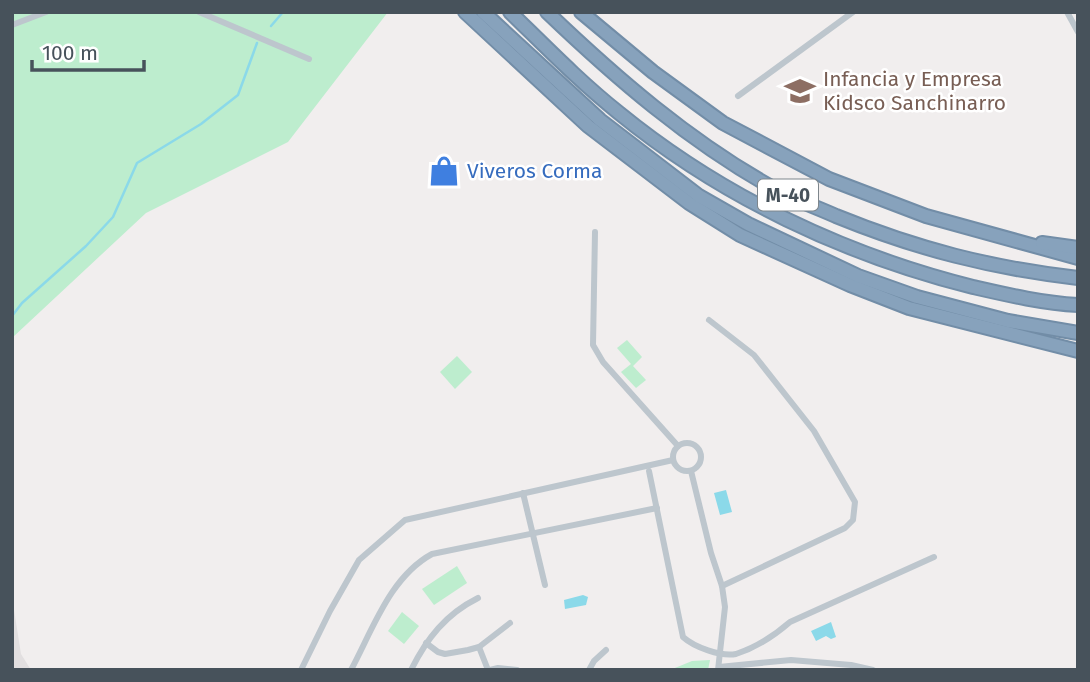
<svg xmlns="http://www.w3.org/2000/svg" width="1090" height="682" font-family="'Fira Sans',sans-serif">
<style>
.education{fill:#e2dfe0}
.green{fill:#bdedce}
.water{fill:#8bd9e9}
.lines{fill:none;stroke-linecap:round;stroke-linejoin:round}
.stream{stroke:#8bd9e9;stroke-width:2.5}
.highway-casing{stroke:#728da7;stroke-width:16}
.street{stroke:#bdc6cd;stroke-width:6}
.highway{stroke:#87a2bc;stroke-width:12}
.labels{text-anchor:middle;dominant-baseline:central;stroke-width:5;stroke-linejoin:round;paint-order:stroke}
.shield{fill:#fff;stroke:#7e868c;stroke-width:2}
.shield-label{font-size:19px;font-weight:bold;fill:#47525b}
.education-label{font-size:21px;fill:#785e54;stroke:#fff;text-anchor:start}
.shop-label{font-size:21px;fill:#366cbe;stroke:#fff;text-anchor:start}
</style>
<rect width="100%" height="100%" fill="#f1eeee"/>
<polygon class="education" points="12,597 21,654 31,670 12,670"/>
<g class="green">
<polygon points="12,12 388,12 288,142 146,213 12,338"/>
<polygon points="627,340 642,357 633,366 646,380 636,388 621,372 631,364 617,348"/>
<polygon points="457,356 472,372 455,389 440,372"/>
<polygon points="457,566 467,583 434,605 422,589"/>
<polygon points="402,612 419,626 404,644 388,631"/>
<polygon points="710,660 708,670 670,670 692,661"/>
</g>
<g class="water">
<polygon points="726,490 732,512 720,515 714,493"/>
<polygon points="583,595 588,597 586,605 565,609 564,600"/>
<polygon points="831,622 836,637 831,639 826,636 816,641 811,631"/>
</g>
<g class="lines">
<g class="stream">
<polyline points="271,26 283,12"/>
<polyline points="12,316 22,303 86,246 113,217 137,163 201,124 238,95 257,43"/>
</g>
<g class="highway-casing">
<g id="highway">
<polyline points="465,12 588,126 689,203 740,235 850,285 909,308 1078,351"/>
<polyline points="483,12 600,120 699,196 748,224 858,276 917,297 1008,321 1078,333"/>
<path d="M 510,12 C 545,46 580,82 619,113 C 722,197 845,255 973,287 C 1008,295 1042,303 1078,305"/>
<path d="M 547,12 C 616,78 689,141 773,188 C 793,199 816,207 836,216 C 917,249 991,268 1078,278"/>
<polyline points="581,12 653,72 723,123 829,179 926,216 1078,258"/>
<polyline points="1042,243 1078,248"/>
</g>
</g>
<g class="street">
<polyline points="199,12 309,59"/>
<polyline points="1067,12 1078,32"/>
<polyline points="12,25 46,12"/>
<polyline points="738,96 853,12"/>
<polyline points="595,232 593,345 603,362 678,446"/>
<polyline points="709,320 754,355 814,431 855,502 853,520 845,528 722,586"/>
<circle cx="687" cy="457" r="14"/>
<path d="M 649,471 L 683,637 C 694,647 721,657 736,654 C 755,648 775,635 790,622 L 934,557"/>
<polyline points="691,471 711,553 722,586 725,607 718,670"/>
<polyline points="523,493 545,585"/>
<polyline points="426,643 438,652 445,654 468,650 479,647 510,623"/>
<polyline points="479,647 488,670"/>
<polyline points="719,667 791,660 851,665 873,670"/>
<polyline points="301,670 330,611 359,560 405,520 673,460"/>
<path d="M 351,670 C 373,629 390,577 432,554 L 657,508"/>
<path d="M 411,670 C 427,638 446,614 478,598"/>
<polyline points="490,670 498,668 517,670"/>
<polyline points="589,670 594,661 606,650"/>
</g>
<use href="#highway" class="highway"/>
</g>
<defs>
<g id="school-bare" transform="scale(2.415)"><path d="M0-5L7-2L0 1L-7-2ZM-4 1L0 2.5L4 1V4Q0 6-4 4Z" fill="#8d6e63" stroke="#fff" stroke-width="2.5" paint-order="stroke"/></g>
<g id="shop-bare" transform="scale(2.415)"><path d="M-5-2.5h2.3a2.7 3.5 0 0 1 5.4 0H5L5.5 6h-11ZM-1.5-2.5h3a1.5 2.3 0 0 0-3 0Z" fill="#3f7fe0" stroke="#fff" stroke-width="2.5" paint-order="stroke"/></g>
</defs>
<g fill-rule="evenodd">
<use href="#school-bare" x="800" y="91"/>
<use href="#shop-bare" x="444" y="171"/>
</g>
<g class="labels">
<rect class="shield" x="758" y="179.5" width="60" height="31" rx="5"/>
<g class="shield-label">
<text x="788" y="195">M-40</text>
</g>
<g class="education-label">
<text x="823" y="79">Infancia y Empresa<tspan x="823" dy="24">Kidsco Sanchinarro</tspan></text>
</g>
<g class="shop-label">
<text x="467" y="171">Viveros Corma</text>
</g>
</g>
<rect width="1090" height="682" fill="none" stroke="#47525b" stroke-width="28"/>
<path d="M32 60v10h112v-10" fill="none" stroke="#47525b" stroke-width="3.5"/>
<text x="42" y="60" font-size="21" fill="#47525b" stroke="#ffffff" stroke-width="5" paint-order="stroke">100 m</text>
</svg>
